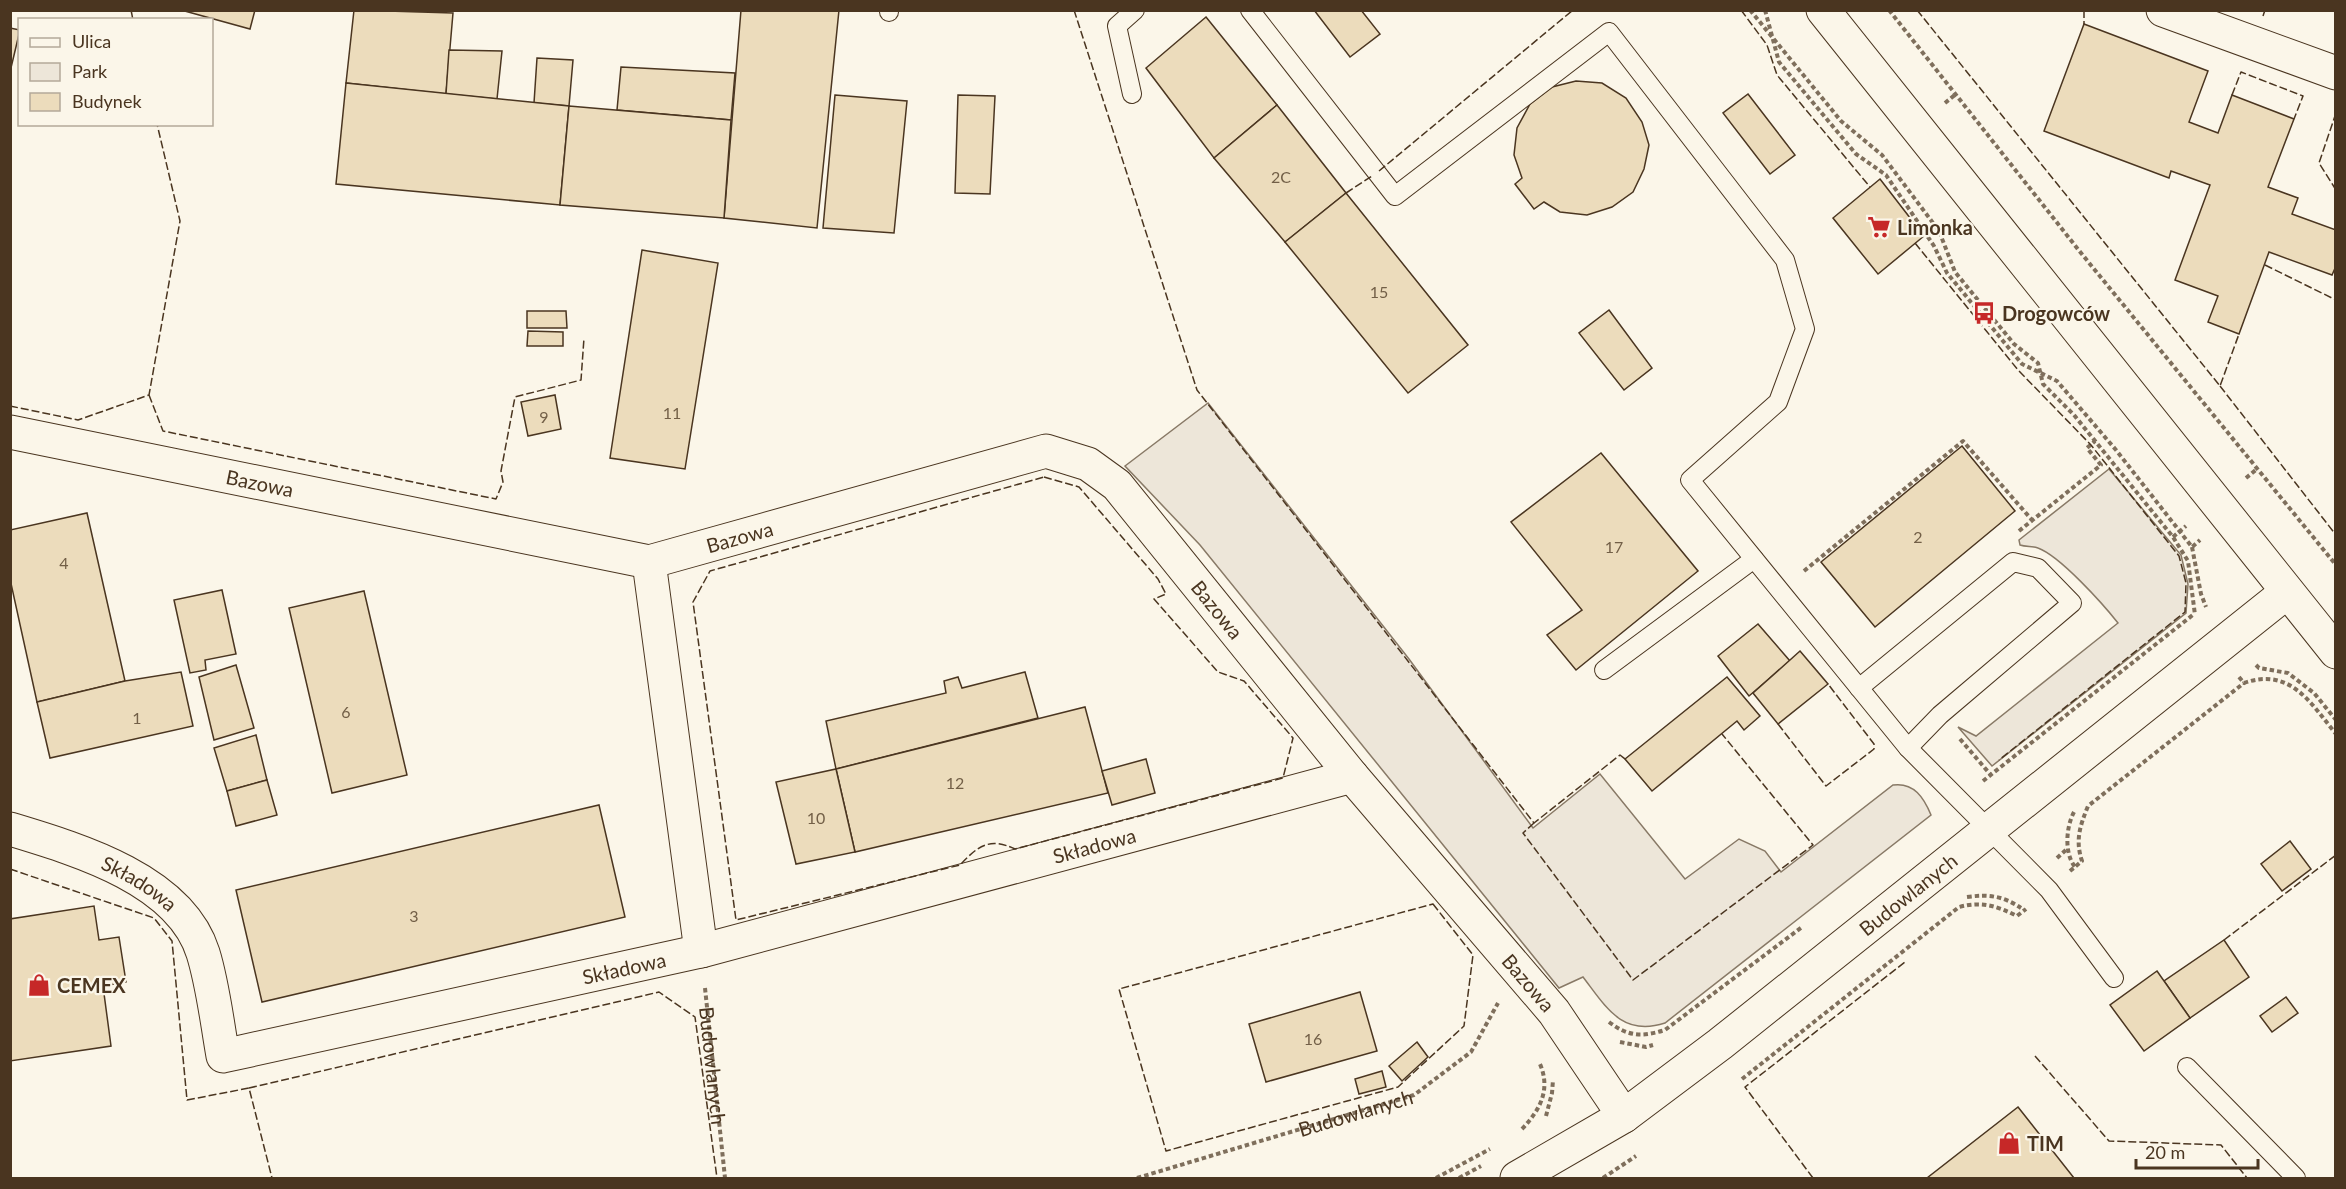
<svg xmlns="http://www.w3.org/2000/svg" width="2346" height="1189" font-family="Lato,sans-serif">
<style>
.green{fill:#ede6d9;stroke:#887966;stroke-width:1.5}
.building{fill:#ecdcbc;stroke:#4a3520;stroke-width:1.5}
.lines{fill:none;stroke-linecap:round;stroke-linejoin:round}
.service-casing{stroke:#4a3520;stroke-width:20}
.minor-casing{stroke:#4a3520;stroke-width:35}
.secondary-casing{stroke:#4a3520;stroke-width:35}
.path{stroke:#7f6f5c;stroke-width:4;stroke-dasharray:4.5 3;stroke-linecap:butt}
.service{stroke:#fbf6e9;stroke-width:18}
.minor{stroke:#fbf6e9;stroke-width:33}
.secondary{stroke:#fbf6e9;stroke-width:33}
.fence{stroke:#4a3520;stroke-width:1.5;stroke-dasharray:8 3;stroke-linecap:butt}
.labels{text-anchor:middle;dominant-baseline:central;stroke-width:4.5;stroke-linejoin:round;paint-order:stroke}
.number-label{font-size:16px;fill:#725f47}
.poi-label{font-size:20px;font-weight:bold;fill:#4a3520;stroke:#fbf6e9;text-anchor:start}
.street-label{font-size:20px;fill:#4a3520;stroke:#fbf6e9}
</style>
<rect width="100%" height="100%" fill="#fbf6e9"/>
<g class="green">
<path d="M 1208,403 L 1409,659 L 1533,828 L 1600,774 L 1685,879 L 1739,839 L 1765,851 L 1781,872 L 1893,785 C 1914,782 1924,798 1931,815 L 1665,1023 C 1622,1037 1606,1007 1583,977 L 1559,988 L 1200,545 L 1125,466 Z"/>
<path d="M 2109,469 L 2181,555 L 2188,584 L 2186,613 L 1992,766 L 1958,727 L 1976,736 L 2118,623 C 2103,604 2060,556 2038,548 C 2033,546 2026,547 2020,545 L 2019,540 Z"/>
</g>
<g class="building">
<polygon points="181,10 255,10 250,29"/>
<polygon points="354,10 453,13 446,94 346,83"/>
<polygon points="741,10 839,10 817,228 724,218"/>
<polygon points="1314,10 1361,10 1380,34 1350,57"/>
<polygon points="1206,17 1277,105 1214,158 1146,68"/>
<polygon points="2084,24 2208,71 2189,122 2218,133 2232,95 2294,119 2268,187 2298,198 2292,214 2336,230 2336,266 2332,275 2269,252 2239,334 2208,322 2218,296 2175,280 2210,185 2171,171 2169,178 2044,131"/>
<polygon points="10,28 20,30 10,72"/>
<polygon points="449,50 502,51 497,99 446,94"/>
<polygon points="537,58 573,60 569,106 534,103"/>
<polygon points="621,67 735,73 731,120 617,110"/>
<polygon points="1576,81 1602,83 1626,98 1642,122 1649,145 1644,169 1633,192 1612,207 1587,215 1560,212 1544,202 1534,209 1515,184 1522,178 1514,155 1517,128 1530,104 1552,87"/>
<polygon points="346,83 569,106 560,205 336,184"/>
<polygon points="1748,94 1795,155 1770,174 1723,113"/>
<polygon points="835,95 907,101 894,233 823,228"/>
<polygon points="958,95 995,96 990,194 955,193"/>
<polygon points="1277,105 1346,193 1285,242 1214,158"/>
<polygon points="569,106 731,120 724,218 560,205"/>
<polygon points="1880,179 1924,236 1878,274 1833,218"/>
<polygon points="1346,193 1468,345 1408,393 1285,242"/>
<polygon points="642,250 718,263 685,469 610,458"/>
<polygon points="1609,310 1652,368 1624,390 1579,333"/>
<polygon points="527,311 566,311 567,328 527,328"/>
<polygon points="528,331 563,332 563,346 527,346"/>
<polygon points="555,395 561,429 528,436 521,402"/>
<polygon points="1962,446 2015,511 1875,627 1821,562"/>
<polygon points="1601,453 1698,571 1576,670 1547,635 1582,610 1511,522"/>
<polygon points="87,513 125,681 37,702 10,579 10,530"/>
<polygon points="222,590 236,654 205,660 206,670 190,673 174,600"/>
<polygon points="364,591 407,775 332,793 289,608"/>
<polygon points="1758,624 1790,661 1749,696 1718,656"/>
<polygon points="1800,651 1828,684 1778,724 1753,693"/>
<polygon points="236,665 254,728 214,740 199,677"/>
<polygon points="181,672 193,726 50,758 37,702 125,681"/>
<polygon points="1025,672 1038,718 836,769 826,721 946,693 944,681 958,677 962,688"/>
<polygon points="1727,677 1760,716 1744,730 1737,721 1652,791 1625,759"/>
<polygon points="1085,707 1108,793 855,852 836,769"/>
<polygon points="256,735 267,780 227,791 214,748"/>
<polygon points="1146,759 1155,793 1112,805 1102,771"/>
<polygon points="836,769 855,852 796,864 776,782"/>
<polygon points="267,780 277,815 236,826 227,791"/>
<polygon points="599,805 625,917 262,1002 236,890"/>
<polygon points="2290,841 2311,869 2282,891 2261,864"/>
<polygon points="94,906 99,940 119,937 126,982 103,986 111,1046 10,1061 10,919"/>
<polygon points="2224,940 2249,977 2190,1018 2164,981"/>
<polygon points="2157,971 2190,1018 2144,1051 2110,1005"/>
<polygon points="1360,992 1377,1051 1266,1082 1249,1024"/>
<polygon points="2286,997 2298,1013 2272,1032 2260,1016"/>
<polygon points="1417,1042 1428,1057 1402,1081 1389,1066"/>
<polygon points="1382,1071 1386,1087 1359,1094 1355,1079"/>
<polygon points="2018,1107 2074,1178 1927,1178"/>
</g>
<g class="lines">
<g class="service-casing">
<g id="service">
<polyline points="1250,10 1395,196 1609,32 1785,260 1805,329 1778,402 1690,480 1908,748 2049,890 2114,978"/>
<polyline points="889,12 889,10"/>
<polyline points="1132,94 1117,26 1135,10"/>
<polyline points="1604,670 1754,559"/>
<polyline points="1859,688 2013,562 2038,568 2072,603 1940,715 1908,748"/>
<polyline points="2187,1067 2296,1178"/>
</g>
</g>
<g class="minor-casing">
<g id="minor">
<polyline points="2163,10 2336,73"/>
<path id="s3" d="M 10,432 L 649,562 L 1046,451 L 1088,464 L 1117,485 L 1352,776 L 1554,1012 L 1624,1116"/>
<polyline points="649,562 701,951"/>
<path id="s4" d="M 10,829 C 76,849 180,879 203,953 C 213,985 217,1022 223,1056 L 701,951 L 1352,776"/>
<path id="s5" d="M 1517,1178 L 1624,1116 L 1720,1044 L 2287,592"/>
</g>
</g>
<g class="secondary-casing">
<polyline id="secondary" points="1823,10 2336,652"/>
</g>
<g class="path">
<polyline points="1750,10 1841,121 1882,155 1939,231 1955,272 2014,344 2038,363 2043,384 2074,415 2173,537 2188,561 2195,615"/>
<polyline points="1765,10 1779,62 1856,154 1886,175 1934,246 1947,273 2022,364 2057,381 2116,450 2192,547 2200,540"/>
<polyline points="1889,10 2081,253 2336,565"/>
<polyline points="1945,103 1956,94"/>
<polyline points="2246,478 2257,469"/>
<polyline points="2019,531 2101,465 2087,448 2095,441"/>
<polyline points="2173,537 2186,526"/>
<polyline points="2192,547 2201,594 2206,607"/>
<polyline points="1804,571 1963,441 2032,520"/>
<polyline points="2256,665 2259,668 2288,673 2314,693 2336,720"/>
<path d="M 2239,677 L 2244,683 C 2290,667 2310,702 2336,734"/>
<polyline points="1960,739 1990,774"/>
<polyline points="1983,781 2194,614"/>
<path d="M 2074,812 C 2066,827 2064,853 2075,867"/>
<polyline points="2057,858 2068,848"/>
<path d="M 2070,871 L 2082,861 C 2075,840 2080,826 2088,806 L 2244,683"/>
<path d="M 1967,897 C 1989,894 2003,896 2021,908"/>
<path id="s1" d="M 705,988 L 725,1178"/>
<path d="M 1609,1022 C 1629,1037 1642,1037 1665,1030 L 1802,927"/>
<polyline points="1620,1042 1646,1047 1653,1045"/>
<path d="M 1742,1079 L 1959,907 C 1982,901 1997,906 2017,916 L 2026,909"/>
<polyline points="1546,1116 1552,1093 1553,1080"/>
<path d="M 1522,1129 C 1540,1110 1551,1090 1540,1064"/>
<path id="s2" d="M 1137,1178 L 1414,1095 L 1471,1052 L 1498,1003"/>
<polyline points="1436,1178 1490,1149"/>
<polyline points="1459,1178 1481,1166"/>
<polyline points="1603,1178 1636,1156"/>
</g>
<use href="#service" class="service"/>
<use href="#minor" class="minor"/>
<use href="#secondary" class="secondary"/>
<g class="fence">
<polyline points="131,10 133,20"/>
<polyline points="1074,10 1197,390 1534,823 1620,755 1625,759"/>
<polyline points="1741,10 1767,45 1777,75 1870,187"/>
<polyline points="1917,10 2220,386 2239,334"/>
<polyline points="2084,10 2084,24"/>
<polyline points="2263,16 2265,10"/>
<polyline points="2232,95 2241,72 2303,96 2294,119"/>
<polyline points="2336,113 2319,163 2336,190"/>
<polyline points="1379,171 1573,10"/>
<polyline points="1346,193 1372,176"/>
<polyline points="1915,243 2018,370 2091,445 2179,556 2186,583 2185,612 1999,760"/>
<polyline points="2265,265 2336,300"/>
<polyline points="2220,386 2336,535"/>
<polyline points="149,395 163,431 496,499 503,482 501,471 515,397 581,380 584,338"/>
<polyline points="10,406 78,420 149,395 180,221 157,124"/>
<path d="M 1044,477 L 1079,487 L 1158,579 L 1166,594 L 1154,599 L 1218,672 L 1244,681 L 1293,738 L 1283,778 L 1015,849 C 989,837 978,846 960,865 L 736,920 L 693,602 L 710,571 Z"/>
<polyline points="1778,724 1826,786 1874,749 1874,744 1828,684"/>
<polyline points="1534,823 1523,833 1633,980 1813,845 1722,734"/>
<polyline points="10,869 154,918 172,941 187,1100 249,1088 272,1178"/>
<polygon points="1433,904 1473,955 1464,1026 1398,1087 1166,1151 1119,989"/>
<polyline points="2224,940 2336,855"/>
<polyline points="2035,1056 2109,1141 2221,1145 2247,1178"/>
<polyline points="249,1088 659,992 695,1017 717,1178"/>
<polyline points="1813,1178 1745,1087 1905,962"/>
</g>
</g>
<defs>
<g id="supermarket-bare" transform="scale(1.8)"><path d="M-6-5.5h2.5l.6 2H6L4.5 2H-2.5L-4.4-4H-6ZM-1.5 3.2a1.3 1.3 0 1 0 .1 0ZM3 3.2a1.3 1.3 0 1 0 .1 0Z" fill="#c62828" stroke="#fbf6e9" stroke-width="2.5" paint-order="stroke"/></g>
<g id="bus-bare" transform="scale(1.8)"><path d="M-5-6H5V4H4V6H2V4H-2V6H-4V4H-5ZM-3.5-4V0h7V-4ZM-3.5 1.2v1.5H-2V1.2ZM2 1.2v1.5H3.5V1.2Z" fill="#c62828" stroke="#fbf6e9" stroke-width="2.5" paint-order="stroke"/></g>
<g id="shop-bare" transform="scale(1.8)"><path d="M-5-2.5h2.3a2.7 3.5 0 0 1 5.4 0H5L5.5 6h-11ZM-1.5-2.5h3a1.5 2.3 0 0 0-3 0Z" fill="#c62828" stroke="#fbf6e9" stroke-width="2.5" paint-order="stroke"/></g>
</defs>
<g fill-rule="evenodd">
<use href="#supermarket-bare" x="1879" y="227"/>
<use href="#bus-bare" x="1984" y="313"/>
<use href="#shop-bare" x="39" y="985"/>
<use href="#shop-bare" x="2009" y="1143"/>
</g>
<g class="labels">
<g class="number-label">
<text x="1281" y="176">2C</text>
<text x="1379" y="291">15</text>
<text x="672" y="412">11</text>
<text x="544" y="416">9</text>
<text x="1918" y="536">2</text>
<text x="1614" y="546">17</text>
<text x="64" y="562">4</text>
<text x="346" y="711">6</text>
<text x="137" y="717">1</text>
<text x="955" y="782">12</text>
<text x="816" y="817">10</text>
<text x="414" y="915">3</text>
<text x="1313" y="1038">16</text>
</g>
<g class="poi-label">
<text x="1897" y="227">Limonka</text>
<text x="2002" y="313">Drogowców</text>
<text x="57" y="985">СEMEX</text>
<text x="2027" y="1143">TIM</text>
</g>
<g class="street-label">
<text stroke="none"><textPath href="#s3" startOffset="255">Bazowa</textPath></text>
<text stroke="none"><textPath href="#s3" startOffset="746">Bazowa</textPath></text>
<text stroke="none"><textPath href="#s3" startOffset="1304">Bazowa</textPath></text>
<text stroke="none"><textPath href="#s4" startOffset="1240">Składowa</textPath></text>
<text stroke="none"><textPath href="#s4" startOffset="141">Składowa</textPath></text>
<text stroke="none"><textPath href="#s5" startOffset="484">Budowlanych</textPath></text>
<text stroke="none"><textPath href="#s4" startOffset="754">Składowa</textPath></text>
<text stroke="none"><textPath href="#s3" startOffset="1790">Bazowa</textPath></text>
<text stroke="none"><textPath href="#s1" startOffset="78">Budowlanych</textPath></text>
<text stroke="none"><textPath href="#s2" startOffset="228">Budowlanych</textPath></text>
</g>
</g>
<rect width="2346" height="1189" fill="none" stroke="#4a3520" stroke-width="24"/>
<rect x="18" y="18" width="195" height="108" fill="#fbf6e9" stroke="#b4a999" stroke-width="1.5"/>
<rect x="30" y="38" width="30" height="9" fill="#fbf6e9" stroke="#b4a999" stroke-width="1.5"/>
<text x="72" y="48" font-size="18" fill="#4a3520">Ulica</text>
<rect x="30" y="63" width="30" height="18" fill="#ede6d9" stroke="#b4a999" stroke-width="1.5"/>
<text x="72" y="78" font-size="18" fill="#4a3520">Park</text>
<rect x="30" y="93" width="30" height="18" fill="#ecdcbc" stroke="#b4a999" stroke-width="1.5"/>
<text x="72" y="108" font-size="18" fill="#4a3520">Budynek</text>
<path d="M2136 1159v9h122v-9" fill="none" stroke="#4a3520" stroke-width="3"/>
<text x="2145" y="1159" font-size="18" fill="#4a3520" stroke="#fbf6e9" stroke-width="4.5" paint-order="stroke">20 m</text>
</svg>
